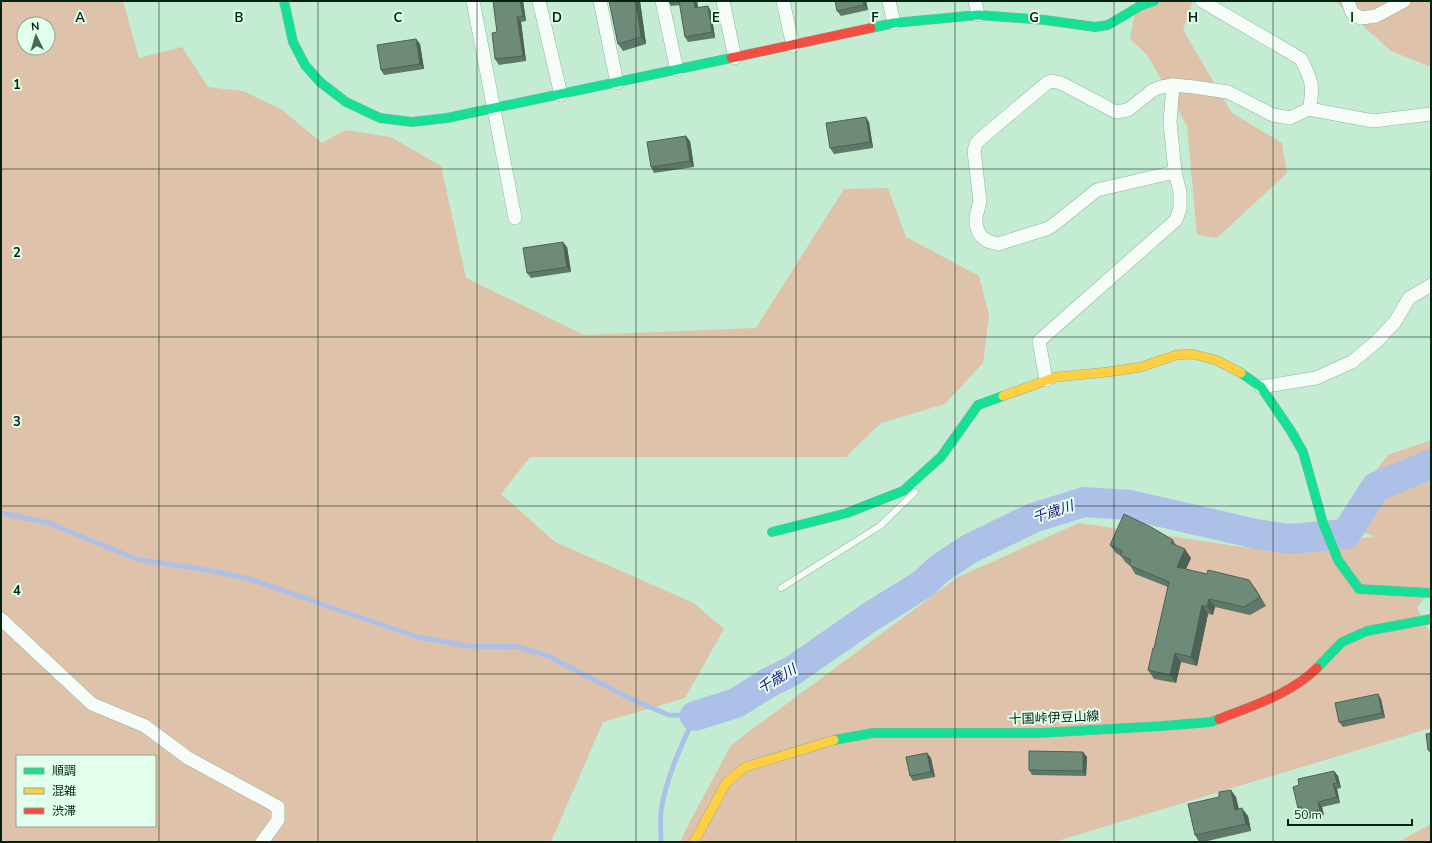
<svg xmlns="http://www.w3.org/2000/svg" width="1432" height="843" font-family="'Nunito Sans','Noto Sans JP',sans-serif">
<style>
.green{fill:#dec3aa;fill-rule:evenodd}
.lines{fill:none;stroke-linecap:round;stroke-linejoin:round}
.stream{stroke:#adc1e8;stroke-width:5}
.river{stroke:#adc1e8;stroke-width:30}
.lane-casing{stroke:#92b29f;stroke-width:7}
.street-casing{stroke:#92b29f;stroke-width:14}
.fast-casing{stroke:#92b29f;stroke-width:10}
.slow-casing{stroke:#92b29f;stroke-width:10}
.jam-casing{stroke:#92b29f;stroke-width:10}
.lane{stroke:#f6fcf8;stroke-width:6}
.street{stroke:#f6fcf8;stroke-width:13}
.fast{stroke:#16e098;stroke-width:9}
.slow{stroke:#ffcf43;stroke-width:9}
.jam{stroke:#f24e42;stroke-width:9}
.wall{fill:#5f7869}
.shaded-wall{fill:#4d6155}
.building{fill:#6e8b7a;stroke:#4d6155}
.grid{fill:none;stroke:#042313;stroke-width:1;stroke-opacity:0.55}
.labels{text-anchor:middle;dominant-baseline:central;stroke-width:4;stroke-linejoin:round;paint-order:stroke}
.street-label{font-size:13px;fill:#042313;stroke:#e2ffec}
.water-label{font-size:14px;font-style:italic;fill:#25068d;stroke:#e2ffec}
.grid-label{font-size:13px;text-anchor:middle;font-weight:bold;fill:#042313;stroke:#e2ffec;stroke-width:4;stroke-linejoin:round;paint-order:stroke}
</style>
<rect width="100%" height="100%" fill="#c3ecd3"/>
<g class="green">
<path d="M 1,1 L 123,1 L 139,58 L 182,47 L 208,87 L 243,91 L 281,109 L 322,143 L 345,130 L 391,137 L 441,166 L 466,278 L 584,335 L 756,328 L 844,189 L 888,188 L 906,237 L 979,276 L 989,315 L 983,363 L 945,404 L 881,423 L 846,457 L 530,457 L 501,494 L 555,542 L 694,603 L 724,629 L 685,698 L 603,722 L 551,842 L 1,842 ZM 24,24 L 48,24 L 48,48 L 24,48 ZM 17,756 L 155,756 L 155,826 L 17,826 Z"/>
<polygon points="1137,1 1193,1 1183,30 1232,113 1282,143 1287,173 1217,238 1197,235 1187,126 1148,56 1130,39"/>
<polygon points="1335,1 1431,1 1431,67 1391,51"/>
<polygon points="1431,440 1431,590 1417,607 1431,635 1431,728 1054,842 681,842 685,831 731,745 958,577 1079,523 1257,549 1374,537 1338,520 1388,455"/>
<polygon points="1431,824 1431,842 1398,842"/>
</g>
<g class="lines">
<path class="stream" d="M 1,513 L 49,523 L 136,559 L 218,572 L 249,579 L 417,637 L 468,646 L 519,647 L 548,656 L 633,700 L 669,715 L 695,716 C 681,746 666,778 661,811 C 660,821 661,832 661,842"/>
<polyline class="river" points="695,716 736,703 768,683 792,671 870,617 923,584 939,569 969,549 1033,518 1084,502 1130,505 1256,534 1290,539 1346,534 1376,487 1431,464"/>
<g class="lane-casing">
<polyline id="lane" points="781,588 880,526 915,492"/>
</g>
<g class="street-casing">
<g id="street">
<polyline points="473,1 515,218"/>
<polyline points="539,1 561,95"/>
<polyline points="600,1 617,83"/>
<polyline points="662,1 677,70"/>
<polyline points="723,1 735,58"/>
<polyline points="783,1 793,46"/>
<polyline points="889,1 894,23"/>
<polyline points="975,1 978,15"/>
<path d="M 1202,1 L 1301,59 C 1312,80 1314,87 1309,109"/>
<polyline points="1348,1 1352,13 1361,18 1376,16 1404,1"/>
<polyline points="1175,172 1097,190 1052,226 1046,229 998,244 987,241 981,236 978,231 976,224 976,217 980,201 974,151 976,144 979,140 1047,83 1051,81 1061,83 1116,112 1128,110 1153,90 1161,87 1173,85 1194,87 1228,92 1273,115 1290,118 1309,109 1373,121 1431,114"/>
<polyline points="1046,380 1039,341 1176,220 1180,209 1180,192 1175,172 1170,122 1173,85"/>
<polyline points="1261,387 1316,378 1352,362 1377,341 1395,322 1409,298 1431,285"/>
<polyline points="1,619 92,704 145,726 188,758 278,807 278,820 262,842"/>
</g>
</g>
<g class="fast-casing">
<g id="fast">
<polyline points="284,1 293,42 305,65 320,82 346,102 380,118 412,122 447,118 731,58"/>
<polyline points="871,28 894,23 978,15 1045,20 1095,27 1108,25 1140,6 1154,1"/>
<polyline points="1241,373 1261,387 1291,431 1303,452 1323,523 1338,560 1359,589 1431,593"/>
<polyline points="772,532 847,513 903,491 941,457 978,405 1003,396"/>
<polyline points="1317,668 1342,642 1367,631 1431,619"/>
<polyline points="834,740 873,733 1040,733 1162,726 1211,722 1219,719"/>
</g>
</g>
<g class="slow-casing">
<g id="slow">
<polyline points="1003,396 1056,377 1108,372 1141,367 1176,355 1192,354 1216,360 1241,373"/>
<polyline points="694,842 726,783 745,767 834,740"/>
</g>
</g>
<g class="jam-casing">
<g id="jam">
<polyline points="731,58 871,28"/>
<path d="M 1219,719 C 1252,706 1291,694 1317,668"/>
</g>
</g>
<use href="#lane" class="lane"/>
<use href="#street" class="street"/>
<use href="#fast" class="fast"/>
<use href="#slow" class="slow"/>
<use href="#jam" class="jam"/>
</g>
<g class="wall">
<polygon points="523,1 526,21 521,22 526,61 499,65 495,59 497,32"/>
<polygon points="609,1 640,1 646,44 623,51 618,44"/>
<polygon points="668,1 697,1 698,8 711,11 715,38 688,42 685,37 680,5 671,6"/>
<polygon points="866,1 868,10 841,16 837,11"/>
<polygon points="416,39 420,44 424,69 384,75 381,70"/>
<polygon points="869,122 873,148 834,154 830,148"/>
<polygon points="690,141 694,167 654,173 651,167"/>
<polygon points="567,247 571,272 531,278 527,273"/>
<polygon points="1173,540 1176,545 1191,558 1186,569 1255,588 1266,606 1250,615 1215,607 1213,615 1208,614 1197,666 1181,662 1176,683 1154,679 1148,670 1154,648 1168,587 1135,574 1130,565 1126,563 1121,556 1116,553 1110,545"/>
<polygon points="1381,699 1385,718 1343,727 1339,722"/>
<polygon points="1431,733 1431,754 1428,750"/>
<polygon points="1083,752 1087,757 1086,776 1032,775 1029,770"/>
<polygon points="927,753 931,758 935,777 913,781 910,776"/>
<polygon points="1334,771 1338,776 1341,788 1337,789 1340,803 1322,807 1324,815 1307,819 1303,813 1302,813 1298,808 1299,785"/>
<polygon points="1236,797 1239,809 1248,816 1251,831 1203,842 1199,842 1195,835"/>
</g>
<g class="shaded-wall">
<polygon points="520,1 523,1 526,21 523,16"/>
<polygon points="636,1 640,1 646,44 641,37"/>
<polygon points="694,1 697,1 699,13 695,8"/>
<polygon points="863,1 866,1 868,10 864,5"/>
<polygon points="708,6 711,11 715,38 712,32"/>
<polygon points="517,17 521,22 526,61 523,56"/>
<polygon points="416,39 420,44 424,69 420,64"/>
<polygon points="866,117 869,122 873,148 870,142"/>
<polygon points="686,136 690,141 694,167 690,161"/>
<polygon points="563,242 567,247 571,272 567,267"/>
<polygon points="1185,549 1191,558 1183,576 1177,567"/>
<polygon points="1249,580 1255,588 1266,606 1260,597"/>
<polygon points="1209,599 1215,607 1213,615 1207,607"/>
<polygon points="1202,605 1208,614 1197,666 1191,657"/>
<polygon points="1175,653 1181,662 1176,683 1170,675"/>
<polygon points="1378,694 1381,699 1385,718 1382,713"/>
<polygon points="1083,752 1087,757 1086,776 1083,771"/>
<polygon points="927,753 931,758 935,777 931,772"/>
<polygon points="1334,771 1338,776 1341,788 1337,783"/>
<polygon points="1333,784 1337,789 1340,803 1337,797"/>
<polygon points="1231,790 1236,797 1240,817 1235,810"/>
<polygon points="1318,802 1322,807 1324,815 1320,810"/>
<polygon points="1242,808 1248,816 1251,831 1246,824"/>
</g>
<g class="building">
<polygon points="493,1 520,1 523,16 517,17 523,56 495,59 492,33 497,32"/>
<polygon points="609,1 636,1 641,37 618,44"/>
<polygon points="679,1 694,1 695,8 708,6 712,32 685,37"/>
<polygon points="835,1 863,1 864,5 837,11"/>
<polygon points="416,39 420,64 381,70 377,45"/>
<polygon points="866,117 870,142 830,148 826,123"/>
<polygon points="686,136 690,161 651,167 647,142"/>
<polygon points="563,242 567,267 527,273 523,248"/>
<polygon points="1124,514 1151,527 1173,540 1171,543 1185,549 1177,567 1207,574 1208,570 1249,580 1260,597 1244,607 1209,599 1207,607 1202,605 1191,657 1175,653 1170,675 1148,670 1153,648 1154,648 1169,582 1129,565 1131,560 1120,555 1122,551 1110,545"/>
<polygon points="1378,694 1382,713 1339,722 1335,703"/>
<polygon points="1431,733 1431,750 1428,750 1426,734"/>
<polygon points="1029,751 1083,752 1083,771 1029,770"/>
<polygon points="927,753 931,772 910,776 906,757"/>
<polygon points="1334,771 1337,783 1333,784 1337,797 1318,802 1320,810 1303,814 1301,807 1298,808 1293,787 1299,785 1298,779"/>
<polygon points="1231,790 1235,810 1242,808 1246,824 1195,835 1188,804 1219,797 1219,792"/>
</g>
<path class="grid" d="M 159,1 L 159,842M 318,1 L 318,842M 477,1 L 477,842M 636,1 L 636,842M 796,1 L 796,842M 955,1 L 955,842M 1114,1 L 1114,842M 1273,1 L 1273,842M 1,169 L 1431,169M 1,337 L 1431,337M 1,506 L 1431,506M 1,674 L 1431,674"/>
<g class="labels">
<g class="street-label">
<text transform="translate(1054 718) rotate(-2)">十国峠伊豆山線</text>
</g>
<g class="water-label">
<text transform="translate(1053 512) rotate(-18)">千歳川</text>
<text transform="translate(777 679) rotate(-31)">千歳川</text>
</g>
</g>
<g class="grid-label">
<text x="80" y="22">A</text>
<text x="239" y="22">B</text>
<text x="398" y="22">C</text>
<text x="557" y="22">D</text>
<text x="716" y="22">E</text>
<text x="875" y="22">F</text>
<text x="1034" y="22">G</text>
<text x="1193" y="22">H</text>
<text x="1352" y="22">I</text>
<text x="17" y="89">1</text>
<text x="17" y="257">2</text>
<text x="17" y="426">3</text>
<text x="17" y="595">4</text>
</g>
<rect width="1432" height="843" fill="none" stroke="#042313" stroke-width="4"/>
<rect x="16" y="755" width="140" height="72" fill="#e2ffec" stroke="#89a795"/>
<rect x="24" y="768" width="20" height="6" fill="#16e098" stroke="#89a795"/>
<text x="52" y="775" font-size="12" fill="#042313">順調</text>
<rect x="24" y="788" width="20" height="6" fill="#ffcf43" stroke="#89a795"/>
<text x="52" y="795" font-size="12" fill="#042313">混雑</text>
<rect x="24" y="808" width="20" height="6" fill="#f24e42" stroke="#89a795"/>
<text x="52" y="815" font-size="12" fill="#042313">渋滞</text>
<g transform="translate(36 36) rotate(355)"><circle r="19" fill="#e2ffec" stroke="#89a795"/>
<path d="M0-3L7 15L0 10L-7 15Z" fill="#476956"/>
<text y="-6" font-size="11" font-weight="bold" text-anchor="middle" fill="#042313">N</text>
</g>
<path d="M1288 819v6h124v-6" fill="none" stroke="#042313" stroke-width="2"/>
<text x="1294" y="819" font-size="12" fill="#042313" stroke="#e2ffec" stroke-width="3" paint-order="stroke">50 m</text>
</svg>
